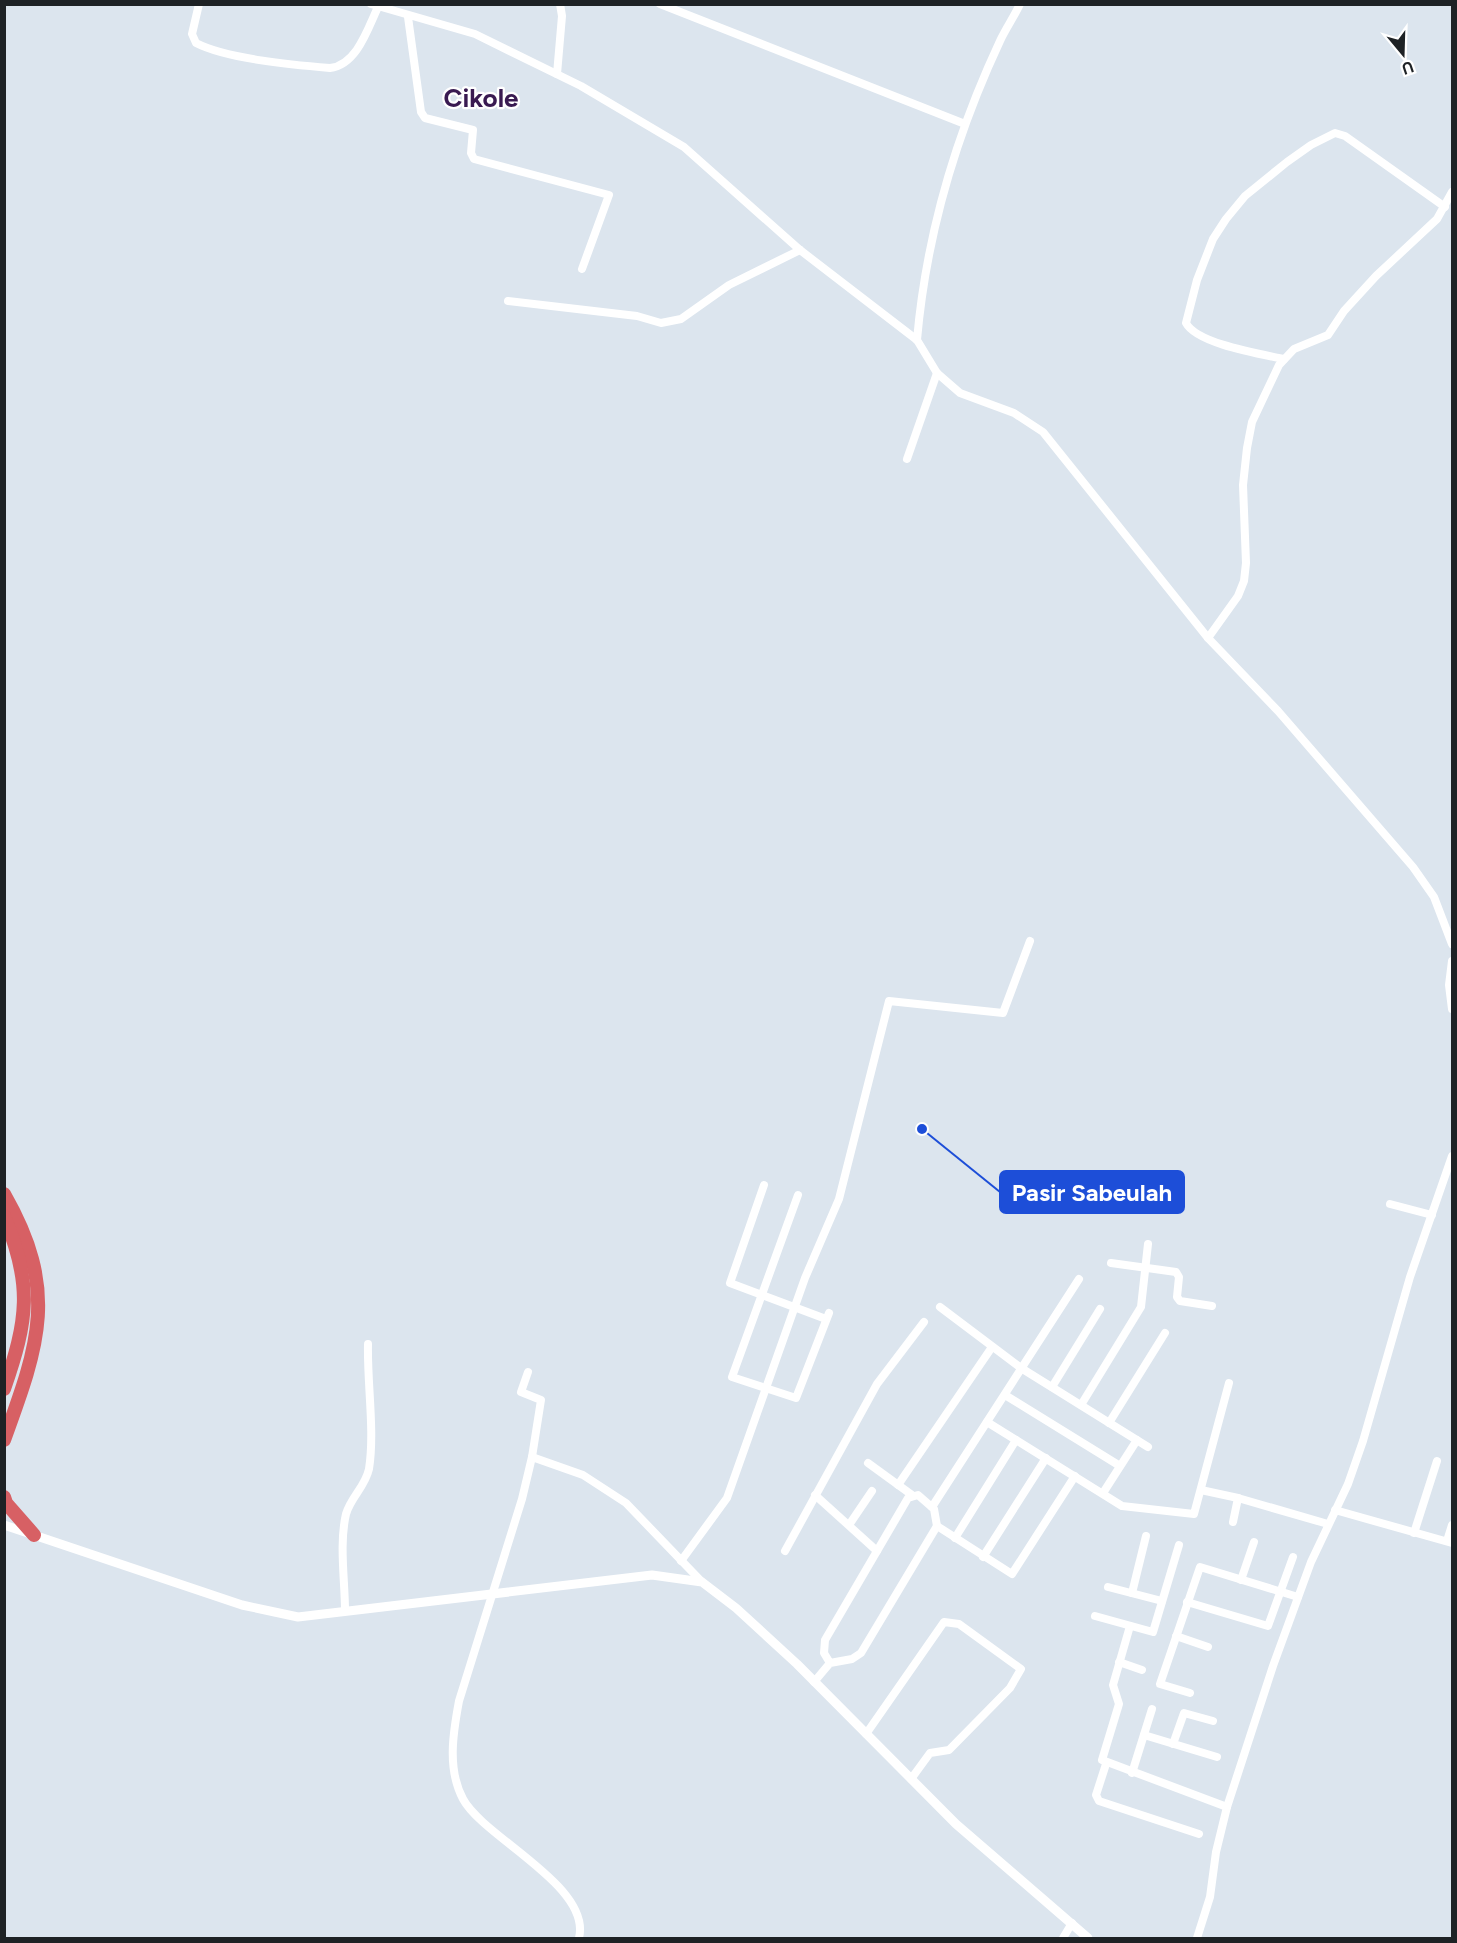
<svg xmlns="http://www.w3.org/2000/svg" width="1457" height="1943" font-family="Figtree,sans-serif">
<style>
.lines{fill:none;stroke-linecap:round;stroke-linejoin:round}
.minor{stroke:#fff;stroke-width:8}
.tertiary{stroke:#fff;stroke-width:9}
.motorway{stroke:#d76064;stroke-width:14}
.labels{text-anchor:middle;dominant-baseline:central;stroke-width:4.5;stroke-linejoin:round;paint-order:stroke}
.quarter-label{font-size:26px;font-weight:bold;fill:#391a51;stroke:#fff}
.leader{fill:none;stroke:#1d4ed8;stroke-width:2}
.callout-dot{fill:#1d4ed8;stroke:#fff;stroke-width:2}
.callout{fill:#1d4ed8;stroke:#1d4ed8;stroke-width:2}
.callout-label{font-size:24px;text-anchor:middle;font-weight:bold;fill:#fff}
</style>
<rect width="100%" height="100%" fill="#dce5ee"/>
<g class="lines">
<g class="minor">
<path d="M 199,4 L 192,34 L 196,43 C 227,59 294,65 330,68 C 357,65 368,28 378,7"/>
<polyline points="371,4 475,34 581,86 684,147 800,250 917,340 937,373 960,393 1014,413 1043,432 1208,638 1278,711 1413,867 1434,897 1452,944"/>
<polyline points="660,4 965,124"/>
<polyline points="408,17 421,112 425,118 473,130 471,153 474,159 609,195 582,269"/>
<polyline points="557,74 562,16 560,4"/>
<polyline points="508,301 637,316 661,323 681,319 729,285 800,250"/>
<path d="M 917,340 C 926,237 956,135 1000,41 C 1006,28 1014,17 1020,4"/>
<path d="M 1284,359 C 1261,354 1197,344 1186,323 L 1197,280 L 1213,239 L 1226,219 L 1245,196 L 1287,162 L 1311,145 L 1335,133 L 1345,136 L 1445,207"/>
<polyline points="907,459 937,373"/>
<polyline points="1208,638 1238,596 1244,581 1246,563 1243,485 1247,448 1252,422 1279,365 1294,349 1328,335 1344,311 1376,276 1437,219 1452,192"/>
<polyline points="1452,961 1449,985 1452,1009"/>
<polyline points="764,1185 730,1283 826,1319"/>
<polyline points="798,1195 732,1377 796,1398 829,1313"/>
<polyline points="1390,1204 1432,1215"/>
<polyline points="1111,1263 1176,1272 1179,1277 1177,1297 1180,1301 1212,1306"/>
<polyline points="940,1307 1021,1368 1148,1447"/>
<polyline points="528,1372 521,1392 541,1400 532,1457"/>
<polyline points="1052,1387 1100,1309"/>
<polyline points="1005,1395 1120,1466"/>
<polyline points="1081,1405 1141,1307 1148,1244"/>
<polyline points="987,1422 1122,1506 1194,1514 1229,1383"/>
<polyline points="1109,1423 1165,1333"/>
<polyline points="868,1463 912,1495"/>
<polyline points="898,1485 992,1347"/>
<polyline points="1201,1490 1238,1498"/>
<polyline points="1103,1493 1137,1440"/>
<polyline points="815,1495 877,1551"/>
<polyline points="932,1507 1079,1279"/>
<polyline points="1335,1510 1452,1543"/>
<polyline points="1233,1522 1238,1498 1328,1524"/>
<polyline points="849,1525 872,1491"/>
<polyline points="937,1526 1012,1574 1075,1476"/>
<polyline points="1414,1533 1437,1461"/>
<polyline points="955,1538 1016,1440"/>
<polyline points="1447,1541 1452,1525"/>
<polyline points="785,1551 877,1384 924,1322"/>
<polyline points="983,1557 1046,1458"/>
<polyline points="681,1561 727,1498 805,1278 839,1199 889,1001 1003,1013 1030,941"/>
<polyline points="1241,1580 1254,1542"/>
<polyline points="1108,1587 1162,1601"/>
<polyline points="1132,1593 1146,1536"/>
<polyline points="1187,1602 1268,1626 1293,1557"/>
<path d="M 345,1611 C 345,1581 339,1544 346,1514 C 351,1497 365,1487 369,1469 C 375,1431 367,1383 368,1344"/>
<polyline points="1095,1616 1153,1632 1179,1545"/>
<polyline points="1130,1626 1113,1685 1119,1704 1102,1760 1227,1807"/>
<polyline points="1176,1636 1208,1647"/>
<polyline points="1119,1662 1142,1670"/>
<polyline points="814,1682 830,1663 852,1659 861,1653 937,1526 934,1509 918,1495 908,1498 825,1640 824,1653 830,1663"/>
<polyline points="1190,1693 1160,1684 1200,1567 1298,1597"/>
<polyline points="866,1734 944,1622 959,1624 1021,1669 1010,1688 949,1750 930,1753 911,1779"/>
<polyline points="1144,1735 1217,1757"/>
<polyline points="1173,1744 1184,1713 1213,1721"/>
<polyline points="1106,1764 1096,1795 1099,1801 1199,1834"/>
<polyline points="1132,1773 1152,1709"/>
<path d="M 579,1938 C 592,1886 484,1838 463,1799 C 447,1769 453,1733 459,1701 L 522,1499 L 532,1457 L 583,1475 L 626,1503 L 702,1582"/>
<polyline points="1063,1938 1072,1923"/>
<polyline points="1197,1938 1210,1897 1216,1852 1227,1807 1273,1666 1311,1562 1348,1484 1363,1441 1410,1277 1452,1156"/>
</g>
<polyline class="tertiary" points="4,1525 242,1605 298,1617 652,1575 702,1582 736,1608 797,1664 956,1824 1088,1938"/>
<g class="motorway">
<path d="M 4,1194 C 59,1290 39,1344 4,1440"/>
<path d="M 4,1216 C 33,1284 28,1320 4,1389"/>
<polyline points="4,1497 6,1503 34,1535"/>
</g>
</g>
<g class="labels">
<g class="quarter-label">
<text x="481" y="98">Cikole</text>
</g>
</g>
<path class="leader" d="M922 1129L1000 1192"/>
<circle class="callout-dot" cx="922" cy="1129" r="6"/>
<rect class="callout" x="1000" y="1171" width="184" height="42" rx="6"/>
<g class="callout-label">
<text x="1092" y="1201">Pasir Sabeulah</text>
</g>
<rect width="1457" height="1943" fill="none" stroke="#1e2225" stroke-width="12"/>
<g transform="translate(1403 54) rotate(161)" stroke="#ffffff" stroke-width="4.5" paint-order="stroke">
<path d="M0-4.5L10 22L0 15L-10 22Z" fill="#1e2225"/>
<text y="-9" font-size="16" font-weight="bold" text-anchor="middle" fill="#1e2225">U</text>
</g>
</svg>
